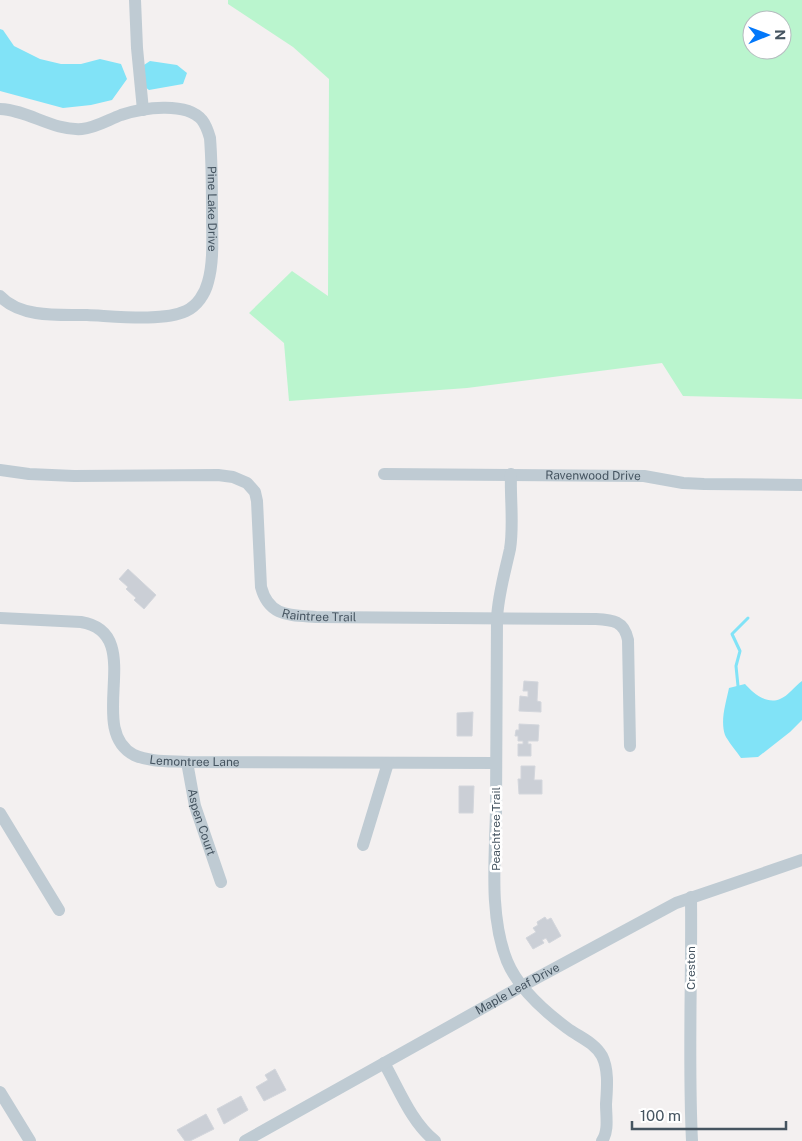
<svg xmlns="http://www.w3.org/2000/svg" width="802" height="1141" font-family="'Public Sans',sans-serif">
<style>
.green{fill:#baf5ce;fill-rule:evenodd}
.water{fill:#81e3f7}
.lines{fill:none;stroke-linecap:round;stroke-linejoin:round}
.stream{stroke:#81e3f7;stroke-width:3}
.building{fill:#cbcfd6;stroke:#d3d6dc}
.minor{stroke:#bfcbd3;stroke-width:12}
.labels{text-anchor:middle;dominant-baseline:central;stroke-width:5;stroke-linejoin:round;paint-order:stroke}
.street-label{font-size:12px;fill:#455460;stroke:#fff}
</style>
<rect width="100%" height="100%" fill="#f3f0f0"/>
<path class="green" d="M 228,0 L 802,0 L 802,399 L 683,396 L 662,363 L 467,388 L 289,401 L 284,343 L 249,313 L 292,271 L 328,296 L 329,79 L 293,47 L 228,4 ZM 752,20 L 782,20 L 782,50 L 752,50 Z"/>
<g class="water">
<polygon points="0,29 3,30 14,46 40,59 61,64 81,64 100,59 121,64 127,79 112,100 91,105 63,108 0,91"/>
<polygon points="150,61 177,65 187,73 183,84 149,90 145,87 144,65"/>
<path d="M 802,681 L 802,720 L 790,732 L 758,757 L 741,758 C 737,752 727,740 725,735 C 720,720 726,703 729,688 L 745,684 C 753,693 767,705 780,699 C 788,696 795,686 802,681 Z"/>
</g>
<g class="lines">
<polyline class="stream" points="738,686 736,666 740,651 732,634 748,618"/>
</g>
<g class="building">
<polygon points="128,569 156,595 144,609 134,600 136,598 126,589 128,587 119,579"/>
<polygon points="524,681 538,682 537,701 541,702 541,712 519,711 520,696 528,697 528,691 523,691"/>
<polygon points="473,712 472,736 457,736 457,713"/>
<polygon points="519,724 539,725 538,741 528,741 528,744 531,744 531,756 518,756 518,744 523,744 523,741 518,741 518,736 515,736 516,730 519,730"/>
<polygon points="521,766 535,766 534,780 542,780 542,794 519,794 518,779 521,779"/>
<polygon points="459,786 474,786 473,813 459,813"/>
<polygon points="545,917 547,920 551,918 561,936 549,943 546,938 542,940 544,943 533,949 526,938 536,932 533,928 538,925 537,922"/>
<polygon points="275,1069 286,1090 264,1101 256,1087 268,1080 265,1075"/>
<polygon points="241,1096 248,1110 224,1124 217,1109"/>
<polygon points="206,1114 214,1129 190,1141 185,1141 177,1130"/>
</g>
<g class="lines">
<g class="minor">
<polyline points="135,0 137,48 143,110"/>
<path id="s1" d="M 0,109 C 28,110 53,131 82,129 C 95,128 108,120 121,115 C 142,108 186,101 202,120 C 206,125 208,131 210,138 C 212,163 212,188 212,214 C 212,236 214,261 208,282 C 205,294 197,306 186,311 C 163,322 113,316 87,315 C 60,315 20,318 0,296"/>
<path id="s2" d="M 0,470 L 29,474 L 74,476 L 218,475 L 233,477 L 247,483 L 255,492 L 257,501 L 261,587 C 269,617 290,615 316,617 L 594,619 C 612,620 624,620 628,640 L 630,746"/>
<path id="s3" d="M 384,474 L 644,476 L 683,483 L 704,484 L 802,485"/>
<path d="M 511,474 C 510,499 514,525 510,549 C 505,572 498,595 497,619 C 497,683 496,747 496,811 C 495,859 489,916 507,961 C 518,988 544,1011 567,1028 C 579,1037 594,1042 602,1056 C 609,1070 607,1089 606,1104 C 606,1116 609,1131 602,1141"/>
<path id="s4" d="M 0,618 L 81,622 C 148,633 84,729 134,755 C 149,762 170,761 187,762 L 496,763"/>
<path id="s5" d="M 187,762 L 195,806 L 221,882"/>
<polyline points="0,813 59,910"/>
<polyline points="363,845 388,763"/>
<path d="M 691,897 C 692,978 688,1060 692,1141"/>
<path d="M 384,1063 C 399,1089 411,1122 435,1141"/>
<polyline points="0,1092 30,1141"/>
<path id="s6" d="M 245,1141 L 522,986 L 676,903 L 802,860"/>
</g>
</g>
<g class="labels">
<g class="street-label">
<text stroke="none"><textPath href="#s1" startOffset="302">Pine Lake Drive</textPath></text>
<text stroke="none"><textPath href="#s3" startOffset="209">Ravenwood Drive</textPath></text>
<text stroke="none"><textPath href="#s2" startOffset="428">Raintree Trail</textPath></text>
<text stroke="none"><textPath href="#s4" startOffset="300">Lemontree Lane</textPath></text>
<text stroke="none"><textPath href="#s5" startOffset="62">Aspen Court</textPath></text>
<text transform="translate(496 829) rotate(-90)">Peachtree Trail</text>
<text transform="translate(691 968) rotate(-90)">Creston</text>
<text stroke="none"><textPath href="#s6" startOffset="312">Maple Leaf Drive</textPath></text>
</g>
</g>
<g transform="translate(767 35) rotate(89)"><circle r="24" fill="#ffffff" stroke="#b5bbbf"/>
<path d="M0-4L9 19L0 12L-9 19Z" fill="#0378fa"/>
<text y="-8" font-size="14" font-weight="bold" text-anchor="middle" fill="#455460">N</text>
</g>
<path d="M632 1121v8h154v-8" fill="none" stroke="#455460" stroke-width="2.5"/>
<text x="640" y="1121" font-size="15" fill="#455460" stroke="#ffffff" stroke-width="4" paint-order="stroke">100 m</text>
</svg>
